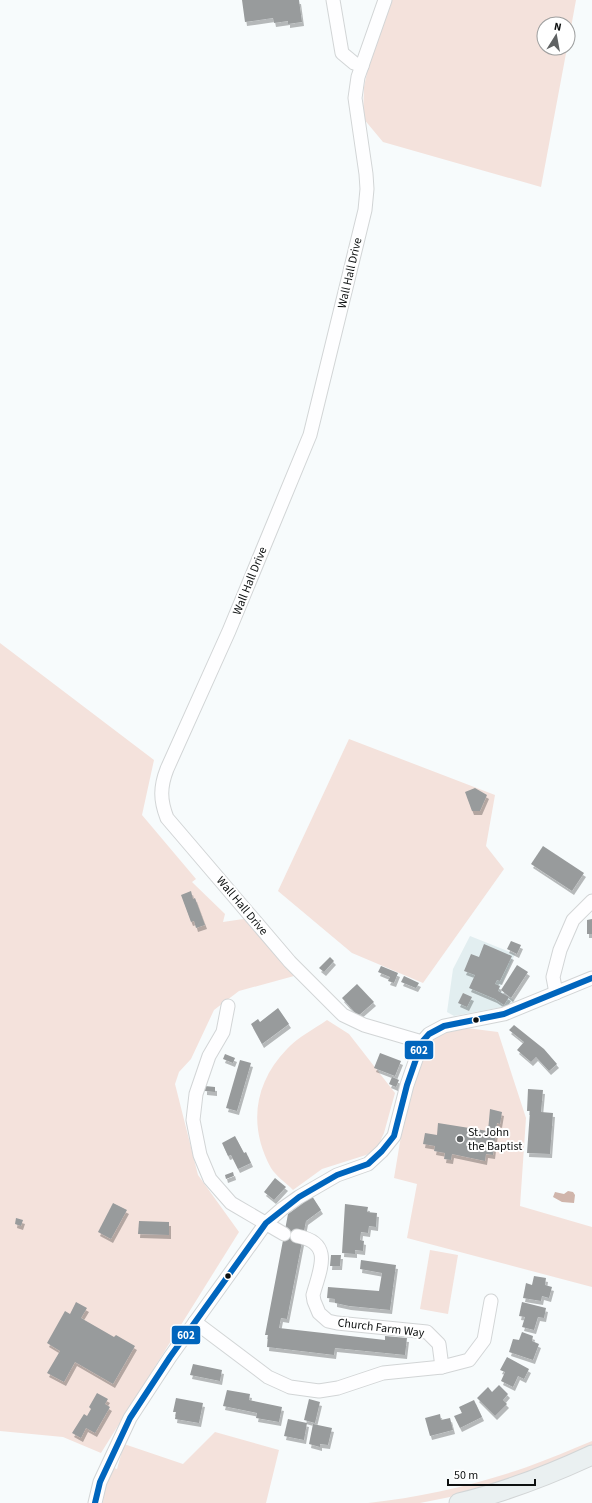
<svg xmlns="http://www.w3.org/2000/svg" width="592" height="1503" font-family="'Source Sans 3',sans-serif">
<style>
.built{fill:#e2eef0}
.green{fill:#f4e2dc}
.water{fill:#d0b5ab}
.building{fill:#989b9c;filter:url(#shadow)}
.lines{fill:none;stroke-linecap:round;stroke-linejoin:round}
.street-casing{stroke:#d2d5d6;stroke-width:15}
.secondary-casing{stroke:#d2d5d6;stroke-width:21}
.street{stroke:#fefeff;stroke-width:13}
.secondary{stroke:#eaf0f1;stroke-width:19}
.bus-1-casing{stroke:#fff;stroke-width:9}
.bus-1{stroke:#0065bd;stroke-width:6}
.bus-dot{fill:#0d1010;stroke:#fff;stroke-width:1.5}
.poi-dot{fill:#5f6263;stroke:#fff;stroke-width:1.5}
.labels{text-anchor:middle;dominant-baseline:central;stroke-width:4;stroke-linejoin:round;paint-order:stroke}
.street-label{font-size:12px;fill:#0d1010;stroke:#fff}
.poi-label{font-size:12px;fill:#0d1010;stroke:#fff;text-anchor:start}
.line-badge{stroke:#fff;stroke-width:1.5}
.badge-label{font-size:11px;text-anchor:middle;font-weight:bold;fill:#fff}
</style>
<defs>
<filter id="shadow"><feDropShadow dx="2" dy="4" stdDeviation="0" flood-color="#0004"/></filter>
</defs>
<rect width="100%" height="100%" fill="#f7fbfc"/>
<polygon class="built" points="470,936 515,954 499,990 515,1001 507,1006 454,1016 447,1012 453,969"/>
<g class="green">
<polygon points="390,0 576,0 568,44 568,24 544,24 544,48 567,48 541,187 383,142 363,118 364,87 370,58"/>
<polygon points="0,643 154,760 142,815 196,879 192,882 225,914 223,922 250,918 294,976 239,991 214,1010 191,1059 179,1072 175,1084 198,1175 239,1232 101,1453 63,1437 0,1431"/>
<polygon points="349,739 495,795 486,846 504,869 423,983 352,953 278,891"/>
<path d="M 327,1020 L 349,1034 L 395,1093 L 384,1133 L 377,1148 L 366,1155 L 322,1169 L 293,1190 C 286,1183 276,1176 271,1168 C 248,1126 254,1083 287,1049 C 297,1038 314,1029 327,1020 Z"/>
<polygon points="459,1027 498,1032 526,1118 520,1206 592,1227 592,1287 407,1238 417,1184 394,1178 409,1088 419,1054 437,1034"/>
<polygon points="430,1250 458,1255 448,1314 420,1309"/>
<polygon points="215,1432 279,1450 266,1503 103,1503 104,1487 111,1467 117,1469 124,1444 183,1464"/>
<path d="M 592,1441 L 592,1449 L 565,1461 L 455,1496 L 420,1503 L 368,1503 C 422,1497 475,1485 527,1467 C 549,1459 570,1450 592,1441 Z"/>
</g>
<polygon class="water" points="568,1191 573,1192 575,1195 574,1203 562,1202 553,1197 555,1192 564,1194"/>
<g class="building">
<polygon points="242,0 299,0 302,22 288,24 288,21 274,23 273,18 245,22"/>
<polygon points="475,788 487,795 480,811 472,811 465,792"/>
<polygon points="543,846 584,873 572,891 531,864"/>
<polygon points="191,891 193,899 195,898 205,925 196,928 194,921 191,922 181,895"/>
<polygon points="592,919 592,934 587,934 587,920"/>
<polygon points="511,941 521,945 517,954 507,949"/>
<polygon points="484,944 512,956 500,981 497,980 495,984 500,986 498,991 509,997 504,1005 495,999 469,988 475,975 464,971 471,954 479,957"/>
<polygon points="330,957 334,961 324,972 319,968"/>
<polygon points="517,965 528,972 511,998 501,990"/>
<polygon points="381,966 398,973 394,983 388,981 390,977 378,972"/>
<polygon points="404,976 419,983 416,988 401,982"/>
<polygon points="357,984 374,1002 358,1016 342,998"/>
<polygon points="463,993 472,997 467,1007 458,1003"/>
<polygon points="278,1008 289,1024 262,1044 251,1024 258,1019 260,1022"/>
<polygon points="514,1025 544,1049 557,1064 549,1071 536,1057 531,1062 517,1050 524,1042 509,1030"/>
<polygon points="380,1053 401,1061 395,1076 374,1068"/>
<polygon points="225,1054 235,1058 233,1063 223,1059"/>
<polygon points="240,1060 251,1063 237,1111 226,1108"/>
<polygon points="392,1077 399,1080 396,1087 389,1084"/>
<polygon points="205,1086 215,1087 215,1092 205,1091"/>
<polygon points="528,1089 543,1090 541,1112 553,1113 550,1154 527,1153 530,1111 527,1111"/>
<polygon points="490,1109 502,1112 500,1124 497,1123 493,1155 486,1154 485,1161 452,1154 451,1160 444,1159 445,1153 434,1151 435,1146 423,1144 425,1133 437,1135 438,1123 488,1131"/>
<polygon points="235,1136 244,1153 246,1152 251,1163 238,1169 231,1155 228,1156 222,1143"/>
<polygon points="233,1172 234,1176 226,1179 225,1175"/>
<polygon points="275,1178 286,1187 274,1200 264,1192"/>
<polygon points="312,1196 321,1210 306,1221 287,1319 281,1318 279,1328 385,1340 385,1336 407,1338 405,1355 335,1348 334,1355 267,1347 268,1335 265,1335 288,1214"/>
<polygon points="113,1203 127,1210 111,1239 98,1232"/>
<polygon points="345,1204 368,1207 367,1212 377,1213 376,1227 369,1226 368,1233 361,1232 360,1240 364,1241 363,1251 355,1250 355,1254 342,1253"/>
<polygon points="16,1218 23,1220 21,1226 15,1224"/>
<polygon points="139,1221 169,1222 169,1235 138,1234"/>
<polygon points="331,1255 341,1255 340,1266 330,1266"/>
<polygon points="361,1260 396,1265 390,1310 349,1306 335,1303 335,1299 327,1298 328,1287 379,1291 382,1273 360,1269"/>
<polygon points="534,1276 546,1278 545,1285 552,1287 549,1298 542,1296 541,1301 523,1298 526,1283 532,1285"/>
<polygon points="76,1302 87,1308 81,1318 114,1337 116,1335 135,1346 113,1384 75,1362 64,1382 47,1373 60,1351 47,1343 65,1311 70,1314"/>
<polygon points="522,1302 546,1308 544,1318 538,1317 534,1330 522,1327 525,1317 519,1316"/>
<polygon points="522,1332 533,1336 532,1341 539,1344 533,1360 509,1352 513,1339 519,1340"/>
<polygon points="507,1357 529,1369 524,1379 518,1376 513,1387 501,1381 505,1372 500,1370"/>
<polygon points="193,1364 222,1370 220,1381 190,1375"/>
<polygon points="499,1385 508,1394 503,1400 507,1404 495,1416 477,1398 488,1387 492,1392"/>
<polygon points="227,1390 250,1394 249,1400 282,1407 279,1422 256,1418 257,1413 223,1406"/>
<polygon points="97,1393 108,1399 105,1404 110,1407 95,1433 86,1428 81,1438 72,1433 84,1414 87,1416 91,1409 89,1407"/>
<polygon points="176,1398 203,1403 199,1423 175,1419 176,1412 173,1412"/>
<polygon points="309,1399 320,1402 315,1423 304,1420"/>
<polygon points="474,1400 482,1417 460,1428 454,1416 462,1413 459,1407"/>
<polygon points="440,1414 441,1420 450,1418 453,1430 430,1436 425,1418"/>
<polygon points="288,1419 307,1423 304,1440 284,1436"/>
<polygon points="313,1424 332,1428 328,1445 320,1444 320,1447 309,1444"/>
</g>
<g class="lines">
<g class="street-casing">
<g id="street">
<polyline points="333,0 342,53 354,63 362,66"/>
<path d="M 385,0 L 358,77 L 355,98 L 366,174 L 367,189 L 365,210 L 310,435 L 229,631 L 167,769 C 160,787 160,800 167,818 L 290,962 L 343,1015 L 364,1025 L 422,1042"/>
<polyline points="556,993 553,977 560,950 573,920 592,901"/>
<polyline points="228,1006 223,1032 209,1056 196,1094 193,1120 200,1155 210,1179 231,1203 284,1234"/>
<path d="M 297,1236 C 334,1243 320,1269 313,1295 L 314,1301 L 319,1313 L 328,1321 L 337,1323 L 427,1332 L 439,1344 L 442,1367"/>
<polyline points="195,1322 268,1377 290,1387 319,1391 338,1388 383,1373 442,1367 469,1360 484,1340 491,1301"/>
<polyline points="95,1503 100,1482 130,1418 170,1357 266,1223 282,1209 299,1197 337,1175 368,1164 382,1151 394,1136 407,1085 422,1042 429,1034 444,1026 504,1014 592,978"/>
</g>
</g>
<g class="secondary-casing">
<path id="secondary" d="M 459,1503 C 505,1492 549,1475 592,1455"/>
</g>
<use href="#street" class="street"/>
<use href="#secondary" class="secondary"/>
<g class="bus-1-casing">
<polyline id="bus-1" points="95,1503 100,1482 130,1418 170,1357 266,1223 299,1197 337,1175 368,1164 382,1151 394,1136 407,1085 422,1042 429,1034 444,1026 504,1014 592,978"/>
</g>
<use href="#bus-1" class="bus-1"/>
</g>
<g class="bus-dot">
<circle cx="476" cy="1020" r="3.5"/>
<circle cx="228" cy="1276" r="3.5"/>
</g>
<circle class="poi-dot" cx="460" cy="1139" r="4"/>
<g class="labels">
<g class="street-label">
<text transform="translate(350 273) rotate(-77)">Wall Hall Drive</text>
<text transform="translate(250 581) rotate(-68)">Wall Hall Drive</text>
<text transform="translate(242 906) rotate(50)">Wall Hall Drive</text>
<text transform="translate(381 1328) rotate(7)">Church Farm Way</text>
</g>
<g class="poi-label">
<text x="468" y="1132">St. John<tspan x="468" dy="14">the Baptist</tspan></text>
</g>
</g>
<g class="line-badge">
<rect x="404" y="1040" width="30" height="20" rx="4" fill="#0065bd"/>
<rect x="171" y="1325" width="30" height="20" rx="4" fill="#0065bd"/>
</g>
<g class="badge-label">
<text x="419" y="1054">602</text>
<text x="186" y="1339">602</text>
</g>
<g transform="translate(556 36) rotate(11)"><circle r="19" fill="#ffffff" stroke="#9e9f9f"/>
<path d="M0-3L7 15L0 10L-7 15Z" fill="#5f6263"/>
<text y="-6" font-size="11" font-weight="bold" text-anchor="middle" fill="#0d1010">N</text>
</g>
<path d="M448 1479v6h87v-6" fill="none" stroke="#0d1010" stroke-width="2"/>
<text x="454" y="1479" font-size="12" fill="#0d1010" stroke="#ffffff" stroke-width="3" paint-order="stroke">50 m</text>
</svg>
